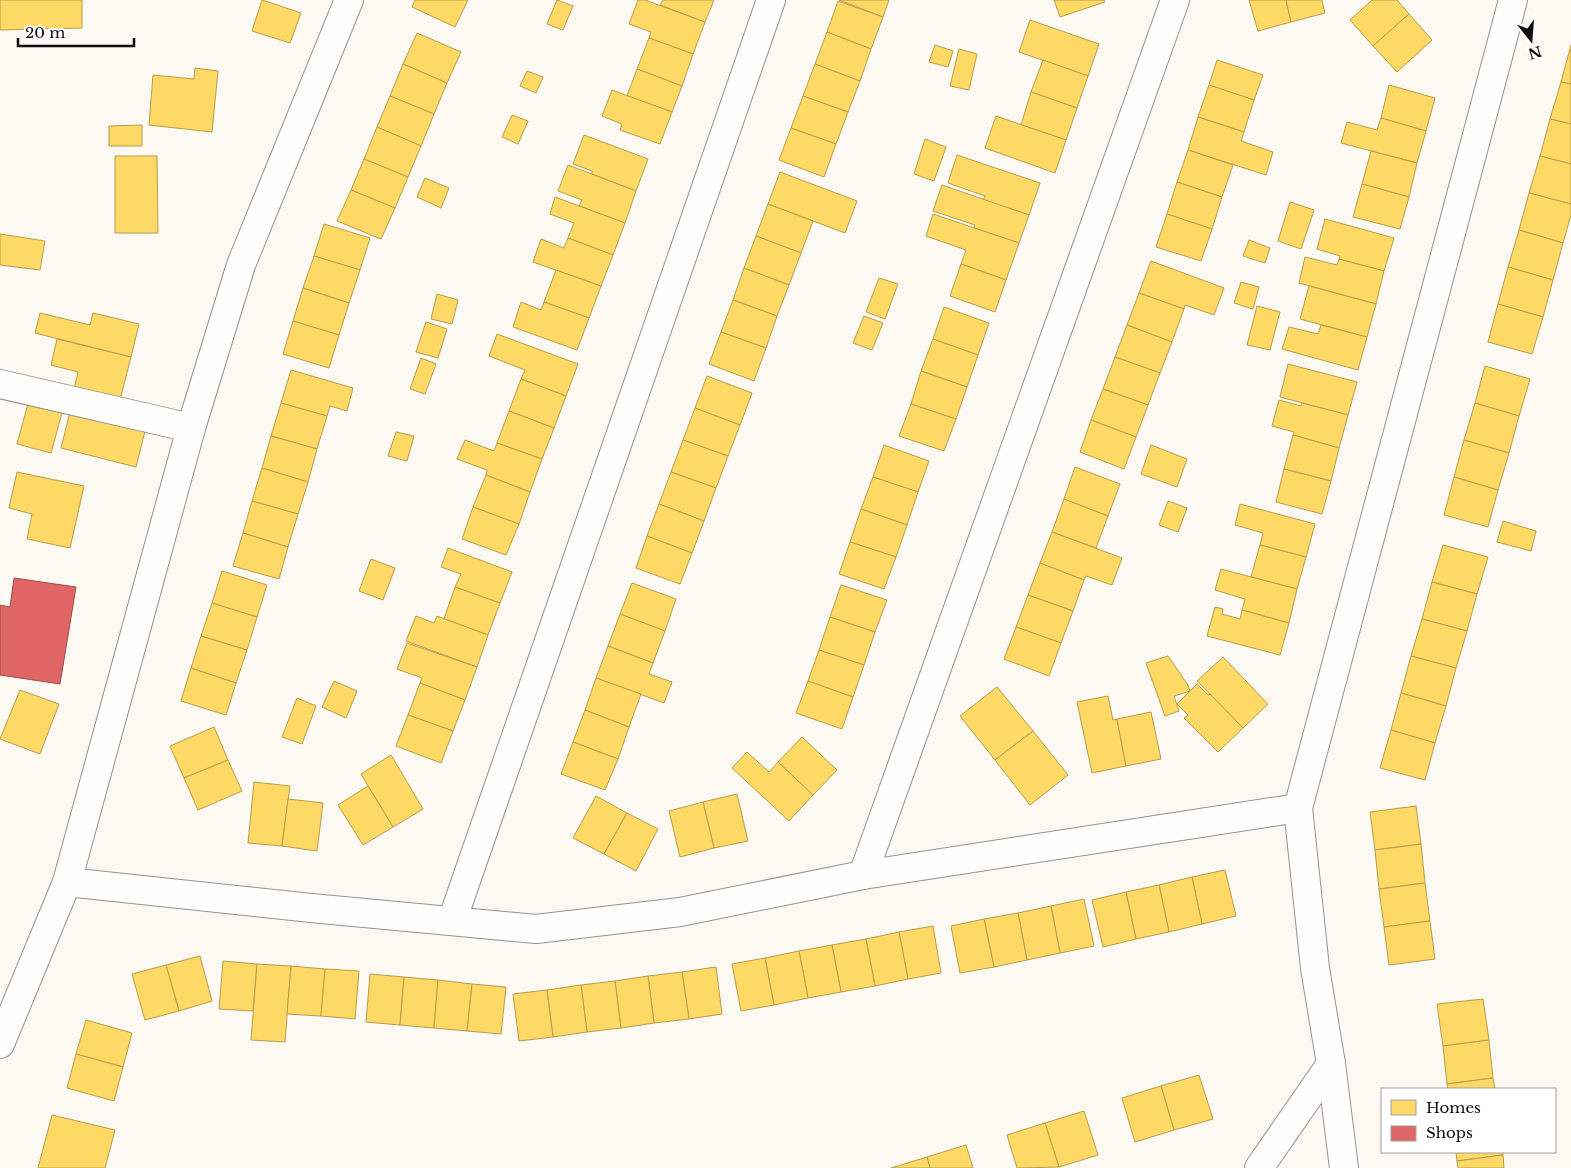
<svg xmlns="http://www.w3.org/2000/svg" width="1571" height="1168" font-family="'Libre Baskerville',serif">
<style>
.homes{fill:#ffd966;stroke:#b69c4b}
.shops{fill:#e06666;stroke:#a14b4b}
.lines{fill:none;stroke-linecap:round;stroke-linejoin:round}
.minor-casing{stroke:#949390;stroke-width:30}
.minor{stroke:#fefefd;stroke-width:28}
</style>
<rect width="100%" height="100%" fill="#fbf9f2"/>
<g class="homes">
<polygon points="0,0 82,0 82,28 0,30"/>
<polygon points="262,0 301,13 290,43 252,31"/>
<polygon points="415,0 468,0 455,27 412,7"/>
<polygon points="557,0 573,6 563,30 547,24"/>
<polygon points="638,0 645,0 705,22 693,54 649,38 651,32 629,24"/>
<polygon points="663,0 714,0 705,22 660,5"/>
<polygon points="839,0 889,0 883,17"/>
<polygon points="1054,0 1104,0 1105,2 1060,17"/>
<polygon points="1249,0 1286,0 1291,22 1258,31"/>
<polygon points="1286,0 1322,0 1325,13 1291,22"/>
<polygon points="1372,0 1397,0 1409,14 1373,46 1350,20"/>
<polygon points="838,1 883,17 871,49 827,32"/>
<polygon points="1409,14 1432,40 1397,72 1373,46"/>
<polygon points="1030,20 1099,44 1088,76 1019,52"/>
<polygon points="827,32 871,49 860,81 815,64"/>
<polygon points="417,33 461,52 447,83 403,64"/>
<polygon points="649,38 693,54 682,86 637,69"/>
<polygon points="935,45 953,51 948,67 929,62"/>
<polygon points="1571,45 1571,84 1561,82"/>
<polygon points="959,49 977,54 969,90 950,86"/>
<polygon points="1043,60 1088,76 1077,108 1031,92"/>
<polygon points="1217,60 1263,75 1254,100 1209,85"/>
<polygon points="403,64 447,83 434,114 390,96"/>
<polygon points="815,64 860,81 848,112 803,96"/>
<polygon points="195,68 218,71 212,132 149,125 153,75 194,79"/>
<polygon points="637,69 682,86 672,112 627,96"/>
<polygon points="527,71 543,77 536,93 520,86"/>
<polygon points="1561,82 1571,84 1571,124 1550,119"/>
<polygon points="1209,85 1254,100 1244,132 1198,117"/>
<polygon points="1389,85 1435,98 1426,131 1381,118"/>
<polygon points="612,90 672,112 660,144 620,130 622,124 602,116"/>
<polygon points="1031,92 1077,108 1066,140 1021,125"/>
<polygon points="390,96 434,114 421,146 377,127"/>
<polygon points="803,96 848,112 836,144 791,128"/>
<polygon points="512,115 528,121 518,144 502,137"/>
<polygon points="996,116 1066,140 1055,173 985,148"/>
<polygon points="1198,117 1244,132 1241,141 1273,152 1266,175 1188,150"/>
<polygon points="1381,118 1426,131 1417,163 1341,143 1347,122 1377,130"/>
<polygon points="1550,119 1571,124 1571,164 1540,156"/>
<polygon points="142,125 142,146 109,146 109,126"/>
<polygon points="377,127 421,146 408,177 364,159"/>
<polygon points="791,128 836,144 824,177 779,160"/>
<polygon points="584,135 648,159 636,191 592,174 592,171 573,164"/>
<polygon points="925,139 946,147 934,181 914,174"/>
<polygon points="1188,150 1233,165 1222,197 1177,182"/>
<polygon points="1371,151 1417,163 1409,197 1362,184"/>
<polygon points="957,155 1040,183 1029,215 983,200 985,196 948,183"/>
<polygon points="115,156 157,156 158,233 115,233"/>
<polygon points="1540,156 1571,164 1571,204 1529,193"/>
<polygon points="364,159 408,177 395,208 351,190"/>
<polygon points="568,165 636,191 625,223 579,206 582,200 558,191"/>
<polygon points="780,172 857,201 845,233 768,204"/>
<polygon points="425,178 449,188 441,208 417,197"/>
<polygon points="1177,182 1222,197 1212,229 1167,214"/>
<polygon points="1362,184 1409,197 1400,229 1353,217"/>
<polygon points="942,185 1029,215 1019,243 974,228 975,225 933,211"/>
<polygon points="351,190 395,208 381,239 337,221"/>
<polygon points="1529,193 1571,204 1571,215 1563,243 1519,230"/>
<polygon points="555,197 625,223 613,255 568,238 574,223 550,214"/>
<polygon points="1290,202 1314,210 1301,249 1278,241"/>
<polygon points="768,204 813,221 801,253 756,236"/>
<polygon points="933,214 1019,243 1006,280 961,264 966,250 926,236"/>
<polygon points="1167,214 1212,229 1201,261 1156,247"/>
<polygon points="1325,219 1394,238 1384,271 1339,259 1340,256 1317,249"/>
<polygon points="324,224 370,238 360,270 314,256"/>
<polygon points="1519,230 1563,243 1553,280 1508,267"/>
<polygon points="0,234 45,241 40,270 0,265"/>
<polygon points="756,236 801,253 789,285 744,268"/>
<polygon points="568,238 613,255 601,286 533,262 541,239 564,248"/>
<polygon points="1249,240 1270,248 1265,263 1243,256"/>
<polygon points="314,256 360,270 349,303 303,288"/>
<polygon points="1305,257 1337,265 1339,259 1384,271 1376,304 1299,283"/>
<polygon points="1151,261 1224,288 1214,315 1185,305 1184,309 1139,293"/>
<polygon points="961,264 1006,280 995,312 950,296"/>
<polygon points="1508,267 1553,280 1543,317 1498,304"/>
<polygon points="744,268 789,285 777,316 733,300"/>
<polygon points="556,270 601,286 589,318 544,302"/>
<polygon points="879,278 898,284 885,319 866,312"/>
<polygon points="1241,282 1259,287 1253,309 1234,303"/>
<polygon points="1309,286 1376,304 1367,337 1300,319"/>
<polygon points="303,288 349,303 339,335 293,321"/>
<polygon points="1139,293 1184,309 1172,342 1127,325"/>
<polygon points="437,294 458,300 452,324 431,319"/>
<polygon points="733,300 777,316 766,348 721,332"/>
<polygon points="521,302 541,310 544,302 589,318 577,350 513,327"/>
<polygon points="1498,304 1543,317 1532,354 1488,342"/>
<polygon points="1257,306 1280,312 1270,350 1247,345"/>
<polygon points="944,307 989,323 978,355 933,339"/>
<polygon points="40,313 90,325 93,313 139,324 131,357 35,333"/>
<polygon points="864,316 883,323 872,350 853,343"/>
<polygon points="293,321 339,335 329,368 283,354"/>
<polygon points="426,322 447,329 438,358 416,352"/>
<polygon points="1127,325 1172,342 1160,373 1115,357"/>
<polygon points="1321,325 1367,337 1358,370 1282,349 1289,327 1318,334"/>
<polygon points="721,332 766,348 754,381 709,364"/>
<polygon points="497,334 578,364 566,396 521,379 525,370 489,356"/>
<polygon points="57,339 131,357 119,404 73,393 78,372 51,365"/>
<polygon points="933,339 978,355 967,387 921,371"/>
<polygon points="1115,357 1160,373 1148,405 1103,389"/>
<polygon points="421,358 436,364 425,394 410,389"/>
<polygon points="1288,364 1357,382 1348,415 1280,397"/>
<polygon points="1485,366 1530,379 1519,416 1475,403"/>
<polygon points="291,370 353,388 347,411 330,406 327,416 281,403"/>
<polygon points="921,371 967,387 956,419 911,404"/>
<polygon points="707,376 752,393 740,425 695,408"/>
<polygon points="521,379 566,396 554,428 509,411"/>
<polygon points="1103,389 1148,405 1136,437 1091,420"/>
<polygon points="1279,400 1301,406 1302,403 1348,415 1339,448 1293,435 1294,432 1272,426"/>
<polygon points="281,403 327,416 317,449 271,436"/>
<polygon points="1475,403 1519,416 1509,453 1464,440"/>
<polygon points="28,404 62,413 51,453 17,444"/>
<polygon points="911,404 956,419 944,451 899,436"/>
<polygon points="695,408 740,425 728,456 683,440"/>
<polygon points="509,411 554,428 542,459 497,443"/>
<polygon points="70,412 145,431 136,467 61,448"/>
<polygon points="1091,420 1136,437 1124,469 1080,452"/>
<polygon points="396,432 414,436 407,461 388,456"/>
<polygon points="1293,435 1339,448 1331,481 1284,469"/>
<polygon points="271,436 317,449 308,482 262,468"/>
<polygon points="465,440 494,451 497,443 542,459 530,492 486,475 487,470 457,459"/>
<polygon points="683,440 728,456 716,488 671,472"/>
<polygon points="1464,440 1509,453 1498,490 1454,477"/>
<polygon points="884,445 929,461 918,492 873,477"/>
<polygon points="1151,445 1187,459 1177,487 1141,474"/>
<polygon points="1075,467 1120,484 1108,516 1064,499"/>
<polygon points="262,468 308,482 298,514 252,501"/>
<polygon points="1284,469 1331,481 1322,514 1276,502"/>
<polygon points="17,472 84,486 70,548 27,539 32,514 9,508"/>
<polygon points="671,472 716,488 704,521 659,504"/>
<polygon points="486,475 530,492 519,524 473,507"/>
<polygon points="873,477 918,492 907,525 861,509"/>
<polygon points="1454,477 1498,490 1488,527 1444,515"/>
<polygon points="1064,499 1108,516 1096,548 1052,532"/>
<polygon points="252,501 298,514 288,547 243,533"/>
<polygon points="1168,501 1187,508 1178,532 1159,525"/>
<polygon points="659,504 704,521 692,553 647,536"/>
<polygon points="1240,504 1315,524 1306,557 1260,545 1263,533 1235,525"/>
<polygon points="473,507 519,524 506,555 462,539"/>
<polygon points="861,509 907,525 896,557 850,542"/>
<polygon points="1503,521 1536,531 1531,551 1497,542"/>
<polygon points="1052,532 1122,558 1112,585 1086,576 1084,580 1040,563"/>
<polygon points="243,533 288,547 279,579 233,566"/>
<polygon points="647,536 692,553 680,584 636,568"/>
<polygon points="850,542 896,557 884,589 839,574"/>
<polygon points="1260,545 1306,557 1297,589 1251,577"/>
<polygon points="1443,545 1488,557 1477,594 1432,582"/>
<polygon points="448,548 512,572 500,603 455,587 461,574 441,567"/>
<polygon points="371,559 395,568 383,600 359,591"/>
<polygon points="1040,563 1084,580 1073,611 1028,595"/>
<polygon points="1221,569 1297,589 1289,623 1242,610 1245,599 1215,590"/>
<polygon points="222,571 267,585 257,617 212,603"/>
<polygon points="1432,582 1477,594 1467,631 1422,619"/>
<polygon points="632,583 676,599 665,631 620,614"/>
<polygon points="841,585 887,600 875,632 830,617"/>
<polygon points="455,587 500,603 488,635 444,619"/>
<polygon points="1028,595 1073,611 1061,643 1016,627"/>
<polygon points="212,603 257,617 247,650 201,636"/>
<polygon points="1215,607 1223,609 1222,614 1240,619 1242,610 1289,623 1280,655 1207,636"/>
<polygon points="620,614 665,631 653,663 608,646"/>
<polygon points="416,616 434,623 437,616 488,635 477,667 406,641"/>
<polygon points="830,617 875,632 864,665 819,650"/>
<polygon points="1422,619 1467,631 1456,668 1411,656"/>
<polygon points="1016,627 1061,643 1049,676 1004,659"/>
<polygon points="201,636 247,650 236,683 191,668"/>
<polygon points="407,643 477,667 465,700 420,683 422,678 397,669"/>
<polygon points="608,646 653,663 649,674 672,682 664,703 596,678"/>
<polygon points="819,650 864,665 853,697 808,681"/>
<polygon points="1168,656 1188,685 1190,691 1174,696 1179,711 1165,716 1146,663"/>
<polygon points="1411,656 1456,668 1446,706 1401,693"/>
<polygon points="1223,657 1268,704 1243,728 1197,681"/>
<polygon points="191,668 236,683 226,715 181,701"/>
<polygon points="596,678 641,694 629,727 585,710"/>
<polygon points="334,681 357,691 346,718 322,707"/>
<polygon points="808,681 853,697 842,729 796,713"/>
<polygon points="420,683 465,700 453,731 408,715"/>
<polygon points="1197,684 1208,695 1210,694 1243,728 1218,752 1184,718 1188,715 1177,704"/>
<polygon points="997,687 1033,731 995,760 960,716"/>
<polygon points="20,690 59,704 40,754 0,739"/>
<polygon points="1401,693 1446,706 1435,743 1391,730"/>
<polygon points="1108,696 1113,720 1117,719 1126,766 1092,773 1077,702"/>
<polygon points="297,698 316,706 302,744 282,737"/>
<polygon points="585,710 629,727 618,759 573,742"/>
<polygon points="1151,712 1161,759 1126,766 1117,719"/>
<polygon points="408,715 453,731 441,763 396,746"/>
<polygon points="214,727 228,760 184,778 170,746"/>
<polygon points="1391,730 1435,743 1425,780 1380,768"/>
<polygon points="1033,731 1068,775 1030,805 995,760"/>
<polygon points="802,737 837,770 813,795 778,762"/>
<polygon points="573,742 618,759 605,790 561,774"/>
<polygon points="747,752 769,772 778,762 813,795 789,821 732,768"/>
<polygon points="391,755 423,809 393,827 361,774"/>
<polygon points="228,760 242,791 198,810 184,778"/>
<polygon points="254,782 290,786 282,846 248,843"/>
<polygon points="368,786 393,827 363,845 338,805"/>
<polygon points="737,794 748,841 714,848 703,802"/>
<polygon points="596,796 627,813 604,854 573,838"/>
<polygon points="288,799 323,803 317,851 282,846"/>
<polygon points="703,802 714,848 680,857 669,811"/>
<polygon points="1416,806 1421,844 1375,850 1370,812"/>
<polygon points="627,813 658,829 636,871 604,854"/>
<polygon points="1421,844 1425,883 1379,889 1375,850"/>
<polygon points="1225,870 1236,916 1202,924 1192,877"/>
<polygon points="1192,877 1202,924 1169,932 1159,885"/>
<polygon points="1425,883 1430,921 1384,927 1379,889"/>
<polygon points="1159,885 1169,932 1136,939 1126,892"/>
<polygon points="1126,892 1136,939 1103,947 1092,900"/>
<polygon points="1084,899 1094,946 1060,953 1051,906"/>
<polygon points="1051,906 1060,953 1027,960 1018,913"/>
<polygon points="1018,913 1027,960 994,967 984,919"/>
<polygon points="984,919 994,967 960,973 951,926"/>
<polygon points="1430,921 1435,959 1389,965 1384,927"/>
<polygon points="933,926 941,973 908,979 899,932"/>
<polygon points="899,932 908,979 875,986 866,939"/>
<polygon points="866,939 875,986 841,992 832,945"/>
<polygon points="832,945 841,992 808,998 799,951"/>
<polygon points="799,951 808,998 774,1005 765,958"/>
<polygon points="200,956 212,1001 179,1011 166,965"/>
<polygon points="765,958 774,1005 741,1011 732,964"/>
<polygon points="223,961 257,964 253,1011 219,1009"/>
<polygon points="257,964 291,966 285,1042 251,1040"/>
<polygon points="166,965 179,1011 145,1020 132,974"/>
<polygon points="291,966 325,969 321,1016 287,1014"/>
<polygon points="716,967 722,1014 689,1019 682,972"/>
<polygon points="325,969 359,971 355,1019 321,1016"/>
<polygon points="682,972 689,1019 654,1023 648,976"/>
<polygon points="370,974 404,977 400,1025 366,1022"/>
<polygon points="648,976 654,1023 621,1028 615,981"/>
<polygon points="404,977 438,980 434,1028 400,1025"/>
<polygon points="438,980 472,984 467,1031 434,1028"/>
<polygon points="615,981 621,1028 587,1032 581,985"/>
<polygon points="472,984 506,987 501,1034 467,1031"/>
<polygon points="581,985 587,1032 553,1037 547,990"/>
<polygon points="547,990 553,1037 519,1041 513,994"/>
<polygon points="1483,999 1489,1040 1443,1046 1437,1004"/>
<polygon points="86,1020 132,1033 123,1067 76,1054"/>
<polygon points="1489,1040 1493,1078 1447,1084 1443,1046"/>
<polygon points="76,1054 123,1067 114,1101 67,1088"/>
<polygon points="1199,1075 1213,1119 1174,1130 1161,1086"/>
<polygon points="1493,1078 1495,1089 1448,1089 1447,1084"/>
<polygon points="1161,1086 1174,1130 1135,1142 1122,1098"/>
<polygon points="1084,1111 1098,1155 1059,1167 1045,1123"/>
<polygon points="52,1115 115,1130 105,1168 38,1168"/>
<polygon points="1045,1123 1059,1167 1017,1168 1007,1135"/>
<polygon points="966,1145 973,1168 930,1168 927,1157"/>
<polygon points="1456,1152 1503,1152 1503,1155 1457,1161"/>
<polygon points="1503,1155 1504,1168 1458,1168 1457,1161"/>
<polygon points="927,1157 930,1168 891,1168"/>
</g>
<polygon class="shops" points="14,578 76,587 60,684 0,675 0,605 10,607"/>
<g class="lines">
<g class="minor-casing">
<g id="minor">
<polyline points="0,384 191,428"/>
<polyline points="863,875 1175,0"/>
<polyline points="67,882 311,908 536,929 680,912 863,875 1298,808"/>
<polyline points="452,921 771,0"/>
<polyline points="0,1044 67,882 191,428 241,265 349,0"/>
<polyline points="1259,1168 1331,1064"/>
<polyline points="1344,1168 1331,1064 1315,968 1298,808 1513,0"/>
</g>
</g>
<use href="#minor" class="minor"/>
</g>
<rect x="1381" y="1088" width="175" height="65" fill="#ffffff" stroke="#9e9e9e"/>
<rect x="1391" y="1100" width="25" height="15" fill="#ffd966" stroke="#9e9e9e"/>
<text x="1426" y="1113" font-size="15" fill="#0d0d0d">Homes</text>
<rect x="1391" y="1126" width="25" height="15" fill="#e06666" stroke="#9e9e9e"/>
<text x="1426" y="1138" font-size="15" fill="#0d0d0d">Shops</text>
<g transform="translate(1531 40) rotate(163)" stroke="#ffffff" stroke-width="4" paint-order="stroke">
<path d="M0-4L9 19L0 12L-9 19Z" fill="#0d0d0d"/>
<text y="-8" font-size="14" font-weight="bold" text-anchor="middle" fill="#0d0d0d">N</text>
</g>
<path d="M18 38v8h116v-8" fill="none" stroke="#0d0d0d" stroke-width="2.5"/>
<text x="25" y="38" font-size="15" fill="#0d0d0d" stroke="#ffffff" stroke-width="4" paint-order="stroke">20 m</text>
</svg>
